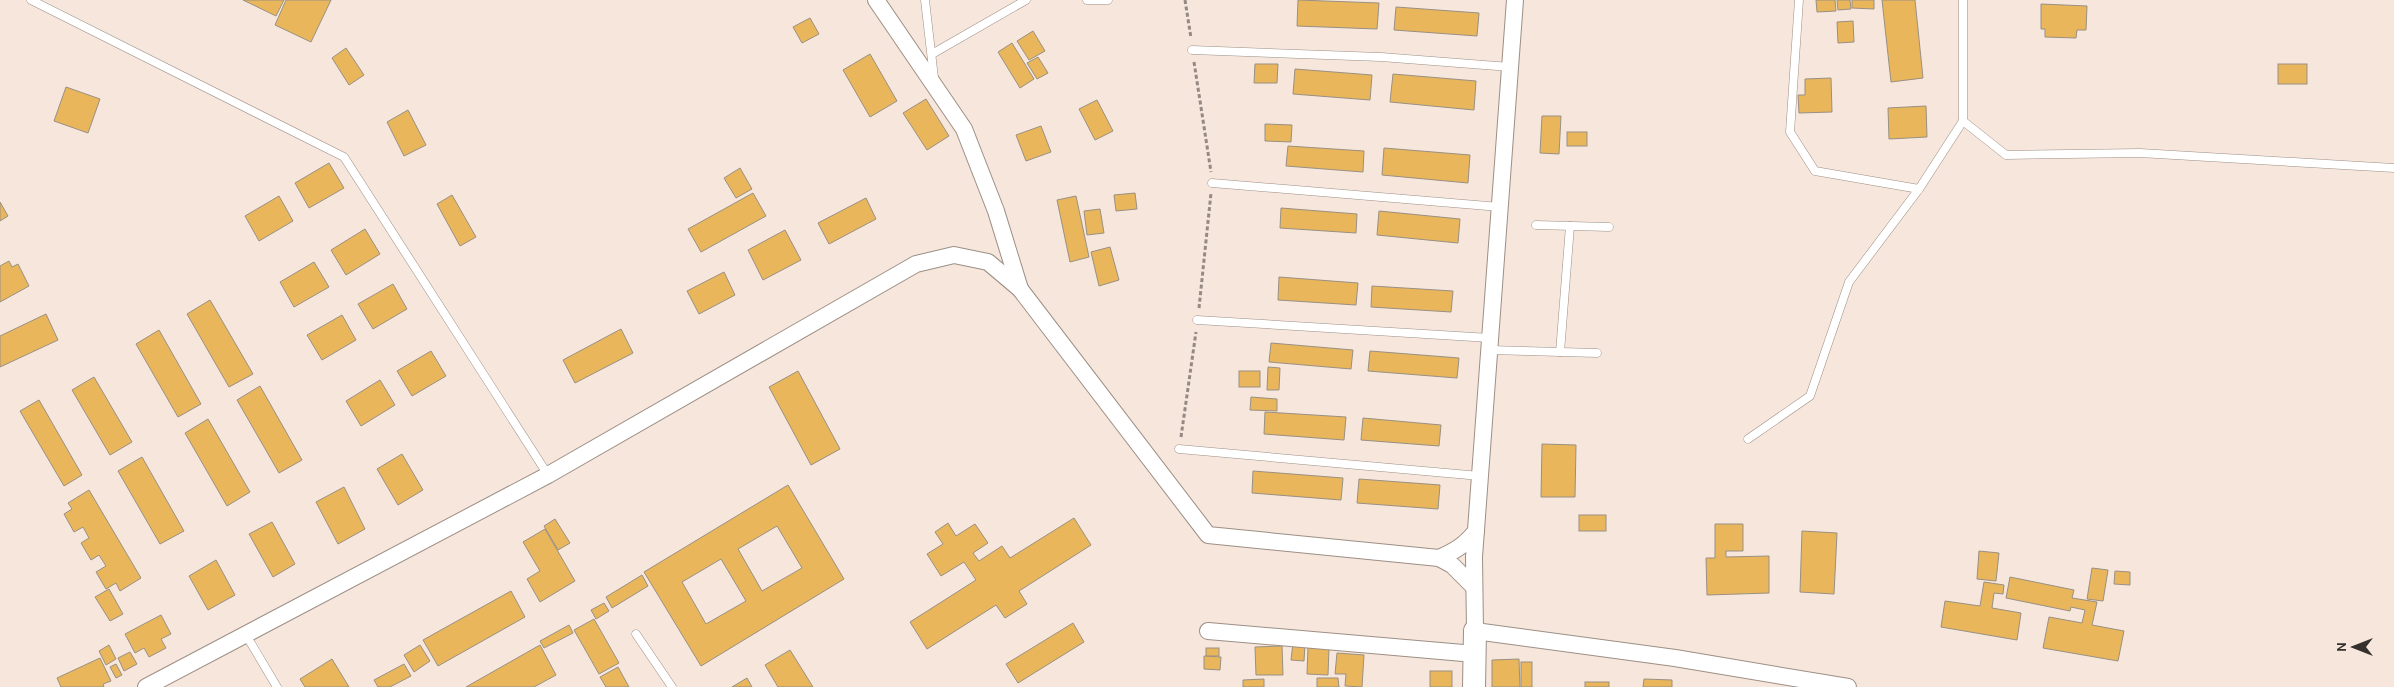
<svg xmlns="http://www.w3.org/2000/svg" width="2394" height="687" font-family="Karla,sans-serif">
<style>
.building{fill:#eab65c;stroke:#999082;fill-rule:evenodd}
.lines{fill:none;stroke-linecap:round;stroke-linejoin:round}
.service-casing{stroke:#9d8f85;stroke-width:9}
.minor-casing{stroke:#9d8f85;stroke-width:18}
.secondary-casing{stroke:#9d8f85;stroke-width:24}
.path{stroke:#958a83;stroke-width:3;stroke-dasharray:4 2.5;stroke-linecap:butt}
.service{stroke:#fff;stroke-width:8}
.minor{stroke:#fff;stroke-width:16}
.secondary{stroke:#fff;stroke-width:22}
</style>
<rect width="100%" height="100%" fill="#f6e6dc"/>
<g class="building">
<polygon points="243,0 284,0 276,16"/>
<polygon points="286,0 331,0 311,42 275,25"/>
<polygon points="1298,0 1379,3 1377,29 1297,26"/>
<polygon points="1816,0 1835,0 1836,11 1817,12"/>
<polygon points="1837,0 1850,0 1851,9 1838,10"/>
<polygon points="1852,0 1874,0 1874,9 1852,8"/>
<polygon points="1882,0 1915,0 1923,78 1891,82"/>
<polygon points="2041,4 2087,6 2086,30 2077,30 2076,38 2045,37 2045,29 2041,29"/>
<polygon points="1396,7 1479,13 1477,36 1394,30"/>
<polygon points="810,18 819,34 802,43 793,27"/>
<polygon points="1853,21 1854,42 1838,43 1837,22"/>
<polygon points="1033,31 1045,51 1029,60 1017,41"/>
<polygon points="1012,43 1034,79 1020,88 998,52"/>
<polygon points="346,48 364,75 349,85 332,58"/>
<polygon points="870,54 897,101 870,117 843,70"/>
<polygon points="1038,57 1048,73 1037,79 1027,63"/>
<polygon points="1255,64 1278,64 1277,83 1254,83"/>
<rect x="2278" y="64" width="29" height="20"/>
<polygon points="1295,69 1372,75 1370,100 1293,94"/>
<polygon points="1393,74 1476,81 1474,110 1390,102"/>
<polygon points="1831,78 1832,112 1799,113 1798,95 1805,95 1805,79"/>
<polygon points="66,87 100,99 88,133 54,121"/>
<polygon points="926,99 949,136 927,150 903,113"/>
<polygon points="1097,100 1113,131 1095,140 1079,109"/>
<polygon points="1926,106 1927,137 1889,139 1888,108"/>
<polygon points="408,110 426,145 404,156 387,122"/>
<polygon points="1542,116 1561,116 1559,154 1540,153"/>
<polygon points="1265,124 1292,125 1291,142 1265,141"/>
<polygon points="1041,126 1051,152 1026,161 1016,135"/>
<rect x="1567" y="132" width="20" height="14"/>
<polygon points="1288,146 1364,151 1363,172 1286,166"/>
<polygon points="1384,148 1470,155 1468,183 1382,175"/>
<polygon points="329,163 344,188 309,208 295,183"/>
<polygon points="740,168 752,189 736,198 724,178"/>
<polygon points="753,193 766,216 701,252 688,229"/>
<polygon points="1135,193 1137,209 1116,211 1114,195"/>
<polygon points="452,195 476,237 460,246 437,204"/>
<polygon points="279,196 293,221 259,241 245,216"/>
<polygon points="1076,196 1089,257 1070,262 1057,200"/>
<polygon points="866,198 876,219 829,244 818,223"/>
<polygon points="0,202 8,216 0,221"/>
<polygon points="1281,208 1357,214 1356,233 1280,228"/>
<polygon points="1100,209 1104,233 1087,235 1084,211"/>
<polygon points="1379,211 1460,219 1458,243 1377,235"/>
<polygon points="365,229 380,254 346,275 331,250"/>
<polygon points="785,230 801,260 763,280 748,250"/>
<polygon points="1110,247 1119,280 1099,286 1091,252"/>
<polygon points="9,261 12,267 18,264 29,286 0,302 0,266"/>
<polygon points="314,262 329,287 294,307 280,282"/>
<polygon points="724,272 735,295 699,314 687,291"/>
<polygon points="1279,277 1358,283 1356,305 1278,300"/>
<polygon points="393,284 407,309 373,329 358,304"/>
<polygon points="1372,286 1453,291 1451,312 1371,307"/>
<polygon points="210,300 253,374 229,387 187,314"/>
<polygon points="46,314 58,340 0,367 0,336"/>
<polygon points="342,315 356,340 322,360 307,335"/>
<polygon points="621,329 633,353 575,383 563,360"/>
<polygon points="159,330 201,404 178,417 136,344"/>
<polygon points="1271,343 1353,350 1351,369 1269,362"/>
<polygon points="431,351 446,376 412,396 397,371"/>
<polygon points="1370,351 1459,358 1457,378 1368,371"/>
<polygon points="1268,367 1280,368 1279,390 1267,390"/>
<polygon points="798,371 840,449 811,465 769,387"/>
<rect x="1239" y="371" width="21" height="16"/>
<polygon points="94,377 132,442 110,455 72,390"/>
<polygon points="380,380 395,405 361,426 346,401"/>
<polygon points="260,386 302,460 279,473 237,400"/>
<polygon points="1251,397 1277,399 1277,411 1250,410"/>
<polygon points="39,400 82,475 64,486 20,411"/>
<polygon points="1265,412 1346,417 1344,440 1264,434"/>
<polygon points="1363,418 1441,425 1439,446 1361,440"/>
<polygon points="208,419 250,492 227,506 185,433"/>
<polygon points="1542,444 1576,445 1575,497 1541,497"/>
<polygon points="402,454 423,490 398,505 377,469"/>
<polygon points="142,457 184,531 160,544 118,471"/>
<polygon points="1253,471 1343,478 1341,500 1252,493"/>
<polygon points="1359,479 1440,485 1438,509 1357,503"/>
<path d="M 788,485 L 844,579 L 701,666 L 644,572 ZM 777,526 L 802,568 L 762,591 L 738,549 ZM 721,559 L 746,601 L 706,624 L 682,582 Z"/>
<polygon points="344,487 365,529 338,544 316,502"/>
<polygon points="89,490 141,578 120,591 116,583 106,589 96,572 106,566 99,555 91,560 81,543 89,538 83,527 74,532 64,514 72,509 68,503"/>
<rect x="1579" y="515" width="27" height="16"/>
<polygon points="1074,518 1091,545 1019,591 1027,604 1005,618 996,605 927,649 910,622 976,580 964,562 941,576 927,554 943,544 935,532 948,523 956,536 975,524 988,543 973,553 979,561 1002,546 1010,558"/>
<polygon points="555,519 570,543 558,550 544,526"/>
<polygon points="272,522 295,564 273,577 249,534"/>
<polygon points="1715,524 1743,524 1743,551 1726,551 1726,557 1769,556 1769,593 1707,595 1706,558 1715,558"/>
<polygon points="545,529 575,581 540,602 527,579 540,571 523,542"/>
<polygon points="1802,531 1837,533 1834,594 1800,592"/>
<polygon points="1979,551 1999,553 1996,581 1977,579"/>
<polygon points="216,560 235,595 208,610 189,576"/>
<polygon points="2092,568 2108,570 2103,601 2087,599"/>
<polygon points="2115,571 2130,572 2130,585 2114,584"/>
<polygon points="642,575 648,586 612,608 606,597"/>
<polygon points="2010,577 2074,590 2072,598 2097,602 2092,625 2124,631 2118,661 2043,648 2049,617 2082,623 2085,610 2071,607 2070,611 2006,598"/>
<polygon points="1984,582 2004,585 2003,594 1994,593 1992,608 2021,613 2017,640 1941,627 1945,601 1980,606"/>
<polygon points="109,589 123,614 110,621 95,597"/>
<polygon points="511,591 525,617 438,666 423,640"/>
<polygon points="604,603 609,611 596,619 591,610"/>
<polygon points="161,615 171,634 161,639 166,648 149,657 144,648 135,653 125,634"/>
<polygon points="594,619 619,663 599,674 574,630"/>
<polygon points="1073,623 1084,642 1018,683 1006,664"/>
<polygon points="569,625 573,633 544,648 540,641"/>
<polygon points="1293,643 1305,644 1304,661 1291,660"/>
<polygon points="109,645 116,659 106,665 99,651"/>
<polygon points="420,645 430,661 414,672 404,655"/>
<polygon points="540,645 556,675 534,687 466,687"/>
<polygon points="1282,646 1283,675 1256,675 1255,647"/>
<polygon points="1308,647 1329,648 1328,675 1307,674"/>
<rect x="1206" y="648" width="13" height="8"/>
<polygon points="790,650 813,687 778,687 765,665"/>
<polygon points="130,652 137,664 124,671 118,658"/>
<polygon points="1337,653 1364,655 1362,687 1345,686 1346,674 1335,674"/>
<polygon points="1204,656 1221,657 1220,670 1204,669"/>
<polygon points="100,658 111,681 103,684 104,687 61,687 57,678"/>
<polygon points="332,659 349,687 305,687 300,679"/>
<polygon points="1519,659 1520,687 1492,687 1492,660"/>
<rect x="1521" y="662" width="11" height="25"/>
<polygon points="116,664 122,675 116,678 110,667"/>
<polygon points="404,664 411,676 390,687 378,687 374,680"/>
<polygon points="618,667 629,687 606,687 600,677"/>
<rect x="1430" y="671" width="22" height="16"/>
<polygon points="747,678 752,687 732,687"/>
<polygon points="1317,678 1338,678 1339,687 1317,687"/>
<polygon points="1264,679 1264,687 1243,687 1243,680"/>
<polygon points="1644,679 1672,680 1672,687 1643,687"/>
<rect x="1585" y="682" width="24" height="5"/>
</g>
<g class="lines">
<g class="service-casing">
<g id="service">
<polyline points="31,0 344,157 548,475"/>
<polyline points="925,0 934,78"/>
<polyline points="1087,0 1108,0"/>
<polyline points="1799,0 1790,132 1815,171 1919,189"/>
<polyline points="1192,50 1381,57 1510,67"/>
<polyline points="932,54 1026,0"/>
<polyline points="1963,121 2006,155 2140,153 2394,168"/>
<polyline points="1212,183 1500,207"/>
<polyline points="1536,225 1609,227"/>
<polyline points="1197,320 1490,338"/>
<polyline points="1489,350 1597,353"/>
<polyline points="1560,352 1570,226"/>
<polyline points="1748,439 1810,396 1849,282 1919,189 1963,121 1963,0"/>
<polyline points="1179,449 1480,476"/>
<polyline points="636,634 672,687"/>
<polyline points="246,635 277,687"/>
</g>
</g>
<g class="minor-casing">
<g id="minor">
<polyline points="876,0 964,129 996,211 1020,289"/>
<polyline points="1515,0 1474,557 1475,631 1675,658 1848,687"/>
<path d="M 1439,558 C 1455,551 1465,545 1476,531"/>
<polyline points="1208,631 1475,654"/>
<polyline points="146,687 548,475 916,264 954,255 988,262 1020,289 1208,535 1439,558 1452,565 1474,587"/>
</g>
</g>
<g class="secondary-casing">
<polyline id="secondary" points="1474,687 1475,631"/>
</g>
<g class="path">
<polyline points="1185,0 1191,38"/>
<polyline points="1194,62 1211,172"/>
<polyline points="1199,308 1211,193"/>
<polyline points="1181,437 1196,332"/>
</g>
<use href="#service" class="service"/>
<use href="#minor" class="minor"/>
<use href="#secondary" class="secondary"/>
</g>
<g transform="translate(2354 647) rotate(270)" stroke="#f6e6dc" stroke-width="4" paint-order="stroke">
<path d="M0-4L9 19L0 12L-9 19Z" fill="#36302c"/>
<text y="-8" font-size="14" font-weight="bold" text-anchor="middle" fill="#36302c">N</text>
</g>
</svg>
